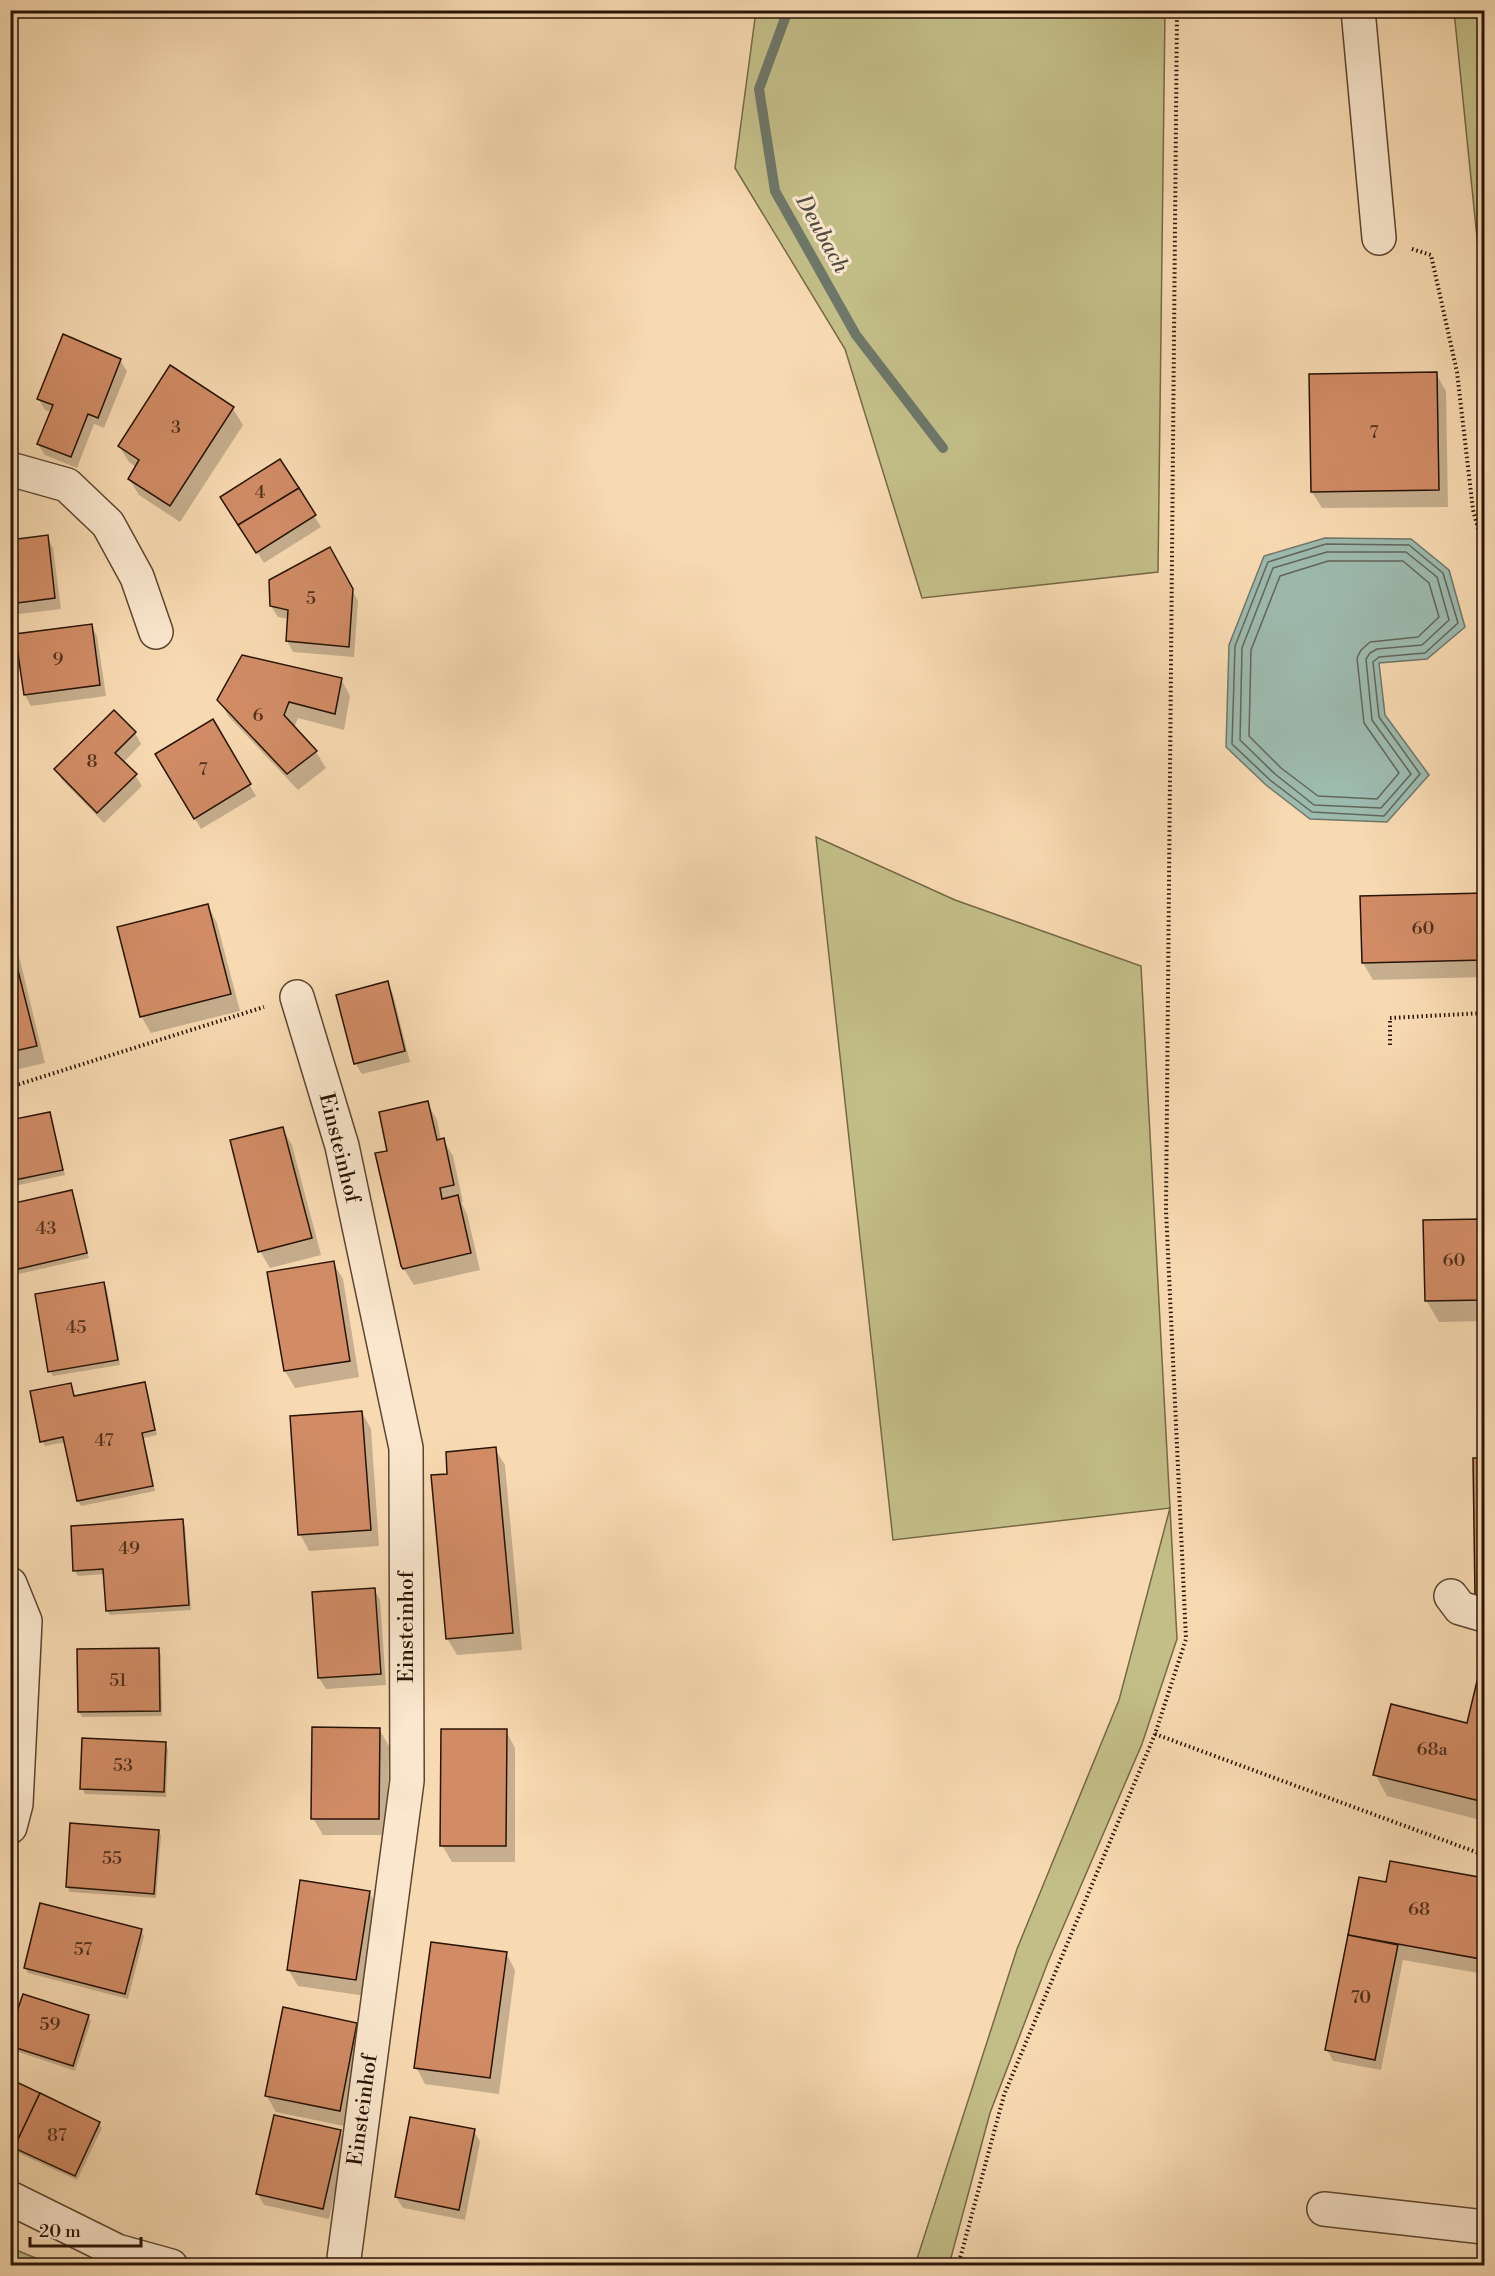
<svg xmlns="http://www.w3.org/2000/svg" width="1495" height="2276" font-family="'Libre Bodoni',serif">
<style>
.green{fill:#c3be88;stroke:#766846;stroke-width:1.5}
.water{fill:#9dbaae;stroke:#6e776a;stroke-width:1.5}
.shadow{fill:#0003}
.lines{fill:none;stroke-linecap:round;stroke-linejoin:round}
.shore{stroke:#62665a;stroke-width:1.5}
.stream{stroke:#6e776a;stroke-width:10}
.building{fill:#d18c66;stroke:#281305;stroke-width:1.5}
.minor-casing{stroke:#5c4530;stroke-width:36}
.path{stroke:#281305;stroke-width:4;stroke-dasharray:1.5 3;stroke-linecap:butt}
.minor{stroke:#fae7cd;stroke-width:33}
.labels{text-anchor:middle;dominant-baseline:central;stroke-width:6;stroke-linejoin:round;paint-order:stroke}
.number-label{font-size:18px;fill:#52311d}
.street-label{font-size:21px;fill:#281305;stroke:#fae7cd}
.water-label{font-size:22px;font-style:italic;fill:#514d40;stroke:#fae7cd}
</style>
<rect width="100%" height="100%" fill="#f8dab2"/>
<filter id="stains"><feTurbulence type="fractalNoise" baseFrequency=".00333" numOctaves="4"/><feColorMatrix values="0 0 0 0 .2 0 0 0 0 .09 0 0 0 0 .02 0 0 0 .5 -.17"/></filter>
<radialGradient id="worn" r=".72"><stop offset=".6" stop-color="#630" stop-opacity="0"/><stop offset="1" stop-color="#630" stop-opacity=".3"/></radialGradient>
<g class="green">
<polygon points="756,11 1165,11 1158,572 922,598 845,349 735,168"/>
<polygon points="1454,11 1484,11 1484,295 1480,267"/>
<polygon points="816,837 955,900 1141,966 1177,1639 1142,1744 1048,1962 990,2113 949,2265 915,2265 1017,1949 1119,1700 1170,1508 893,1540"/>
<polygon points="11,2248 53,2265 11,2265"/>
</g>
<polygon class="water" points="1325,538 1411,539 1449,570 1465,627 1427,659 1379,663 1385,715 1429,775 1387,822 1310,819 1266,785 1226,747 1229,645 1264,556"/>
<g class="shadow">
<polygon points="120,360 127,371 104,428 94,424 77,468 45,455 38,444 51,412 45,410 38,398"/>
<polygon points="1436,374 1446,391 1448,507 1322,508 1312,492"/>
<polygon points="233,409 243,425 180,522 139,495 129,479 137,468 129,462 119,446"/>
<polygon points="280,461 321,527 264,563 229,508"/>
<polygon points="47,537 53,548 61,609 10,615 10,541"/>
<polygon points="329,549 358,601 354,657 293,652 287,641 289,619 278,617 271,606"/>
<polygon points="91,625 97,636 106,696 31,706 25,695 17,635"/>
<polygon points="341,679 350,696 344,730 298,718 294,728 316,752 326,768 298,790 229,717 219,700"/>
<polygon points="212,721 256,796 201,829 157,754"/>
<polygon points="135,733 141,744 123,763 135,775 142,786 104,823 62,780 56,769"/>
<polygon points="1484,894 1484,977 1373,980 1363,963 1362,897"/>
<polygon points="208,906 217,923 240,1011 151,1033 141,1016"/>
<polygon points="10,939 18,952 45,1063 10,1071"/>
<polygon points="387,983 393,994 410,1062 362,1074 355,1063"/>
<polygon points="427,1103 437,1120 441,1140 443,1140 453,1156 463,1202 461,1202 467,1214 480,1270 414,1285 402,1266"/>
<polygon points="49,1113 65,1175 10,1187 10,1122"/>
<polygon points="282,1128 292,1145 321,1255 270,1268 260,1251"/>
<polygon points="71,1191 89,1258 10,1276 10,1206"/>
<polygon points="1484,1220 1484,1321 1439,1322 1426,1300 1425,1221"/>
<polygon points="333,1263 343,1279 359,1377 295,1388 285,1371 269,1273"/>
<polygon points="104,1284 107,1289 120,1365 53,1376 50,1371"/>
<polygon points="144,1383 147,1388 157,1435 144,1438 155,1491 81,1506 78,1501 66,1442 45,1446 42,1441 70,1384 75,1397"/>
<polygon points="362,1412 371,1429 379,1546 309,1551 300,1534"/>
<polygon points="495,1449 505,1465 522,1650 457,1655 447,1638 449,1475"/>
<polygon points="1475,1460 1484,1460 1484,1608 1477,1594"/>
<polygon points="182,1520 185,1526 191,1610 110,1615 107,1610 105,1574 78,1576 75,1571"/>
<polygon points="374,1589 380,1600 386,1685 326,1689 319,1678 314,1593"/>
<polygon points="158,1650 161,1655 162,1716 82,1717 79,1712"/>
<polygon points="1484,1658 1484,1821 1387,1796 1375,1774 1468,1724"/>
<polygon points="379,1729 389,1746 388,1835 323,1835 313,1818"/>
<polygon points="506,1731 515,1748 515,1862 452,1862 442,1845"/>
<polygon points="165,1744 168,1749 166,1797 85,1794 82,1788"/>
<polygon points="158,1831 161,1836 156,1898 70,1892 67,1887"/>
<polygon points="1391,1863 1484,1879 1484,1974 1403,1960 1381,2070 1333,2061 1327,2049 1351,1938 1350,1935 1388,1884"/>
<polygon points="369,1892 379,1909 366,1996 298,1986 288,1969"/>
<polygon points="141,1930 144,1936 128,1999 28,1973 25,1968"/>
<polygon points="506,1953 515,1970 499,2094 425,2084 416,2067"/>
<polygon points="88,2016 91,2021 75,2071 10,2049 10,2037"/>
<polygon points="357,2024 366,2041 349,2127 276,2112 266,2095"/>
<polygon points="10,2081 99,2123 102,2128 77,2180 10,2149"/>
<polygon points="474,2131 480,2142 465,2220 403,2208 396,2197"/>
<polygon points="340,2132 346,2143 329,2219 264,2205 258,2194"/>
</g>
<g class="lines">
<g class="shore">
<polygon points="1326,544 1409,545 1443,573 1458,623 1425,653 1379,657 1373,662 1379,717 1420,774 1384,816 1312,812 1270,780 1232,744 1235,646 1268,562"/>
<polygon points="1327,552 1406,552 1437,577 1449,620 1422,645 1377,649 1370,653 1366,659 1372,720 1411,774 1381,808 1314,805 1275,774 1240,740 1242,648 1273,568"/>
<polygon points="1328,561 1403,561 1429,583 1439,617 1418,637 1370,642 1361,650 1357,658 1364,723 1399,773 1377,799 1318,796 1281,768 1249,736 1251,650 1280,576"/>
</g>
<polyline class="stream" points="788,10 759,89 775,191 856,335 943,448"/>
</g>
<g class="building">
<polygon points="63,334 121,359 98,418 88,414 71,457 37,444 53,405 37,399"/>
<polygon points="170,365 234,407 170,506 128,479 139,460 118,446"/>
<polygon points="1437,372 1439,490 1311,492 1309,374"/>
<polygon points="280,459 299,488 238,525 220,497"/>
<polygon points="299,488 316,515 256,553 238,525"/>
<polygon points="48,535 55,598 10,604 10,540"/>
<polygon points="330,547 353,589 349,647 286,641 288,610 270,606 269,580"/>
<polygon points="92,624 100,685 24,695 15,634"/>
<polygon points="242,655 342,678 335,714 289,702 284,715 317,751 287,774 217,700"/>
<polygon points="114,710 136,732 115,753 137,774 97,813 54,769"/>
<polygon points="213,719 251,784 194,819 155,754"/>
<polygon points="1484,893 1484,960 1362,963 1360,896"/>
<polygon points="208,904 231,994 140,1017 117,927"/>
<polygon points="10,939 37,1046 10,1052"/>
<polygon points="388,981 405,1051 354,1064 336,995"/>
<polygon points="428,1101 437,1140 444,1138 454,1185 440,1188 442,1199 458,1195 471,1253 403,1269 401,1266 375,1153 387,1151 379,1112"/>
<polygon points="50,1112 63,1170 10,1181 10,1120"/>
<polygon points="283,1127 312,1238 258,1252 230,1140"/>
<polygon points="72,1190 87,1253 10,1271 10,1204"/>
<polygon points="1484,1219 1484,1300 1425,1301 1423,1220"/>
<polygon points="334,1261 350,1361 284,1371 267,1272"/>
<polygon points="104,1282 118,1360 48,1372 35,1294"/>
<polygon points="145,1382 155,1430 142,1433 153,1486 77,1501 63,1437 40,1442 30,1391 71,1383 74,1396"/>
<polygon points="362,1411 371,1530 298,1535 290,1416"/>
<polygon points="496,1447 513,1633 446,1639 431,1475 447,1474 446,1452"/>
<polygon points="1473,1458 1484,1458 1484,1594 1475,1595"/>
<polygon points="183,1519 189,1605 106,1611 103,1569 73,1571 71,1526"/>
<polygon points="375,1588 381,1674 318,1678 312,1592"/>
<polygon points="159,1648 160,1711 78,1712 77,1649"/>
<polygon points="1483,1656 1484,1657 1484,1802 1373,1775 1391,1704 1467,1723"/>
<polygon points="312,1727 380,1728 379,1819 311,1819"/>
<polygon points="441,1729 507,1729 506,1846 440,1846"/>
<polygon points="82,1738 166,1742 164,1792 80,1789"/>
<polygon points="70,1823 159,1830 154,1894 66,1887"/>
<polygon points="1390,1861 1484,1878 1484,1939 1481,1959 1348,1935 1359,1877 1386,1882"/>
<polygon points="300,1880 370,1891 356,1980 287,1970"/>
<polygon points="40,1903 142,1929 125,1994 24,1968"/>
<polygon points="1348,1935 1398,1945 1375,2060 1325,2050"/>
<polygon points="431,1942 507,1952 490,2078 414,2068"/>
<polygon points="23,1994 89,2015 73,2066 10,2046 10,2032"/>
<polygon points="283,2007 357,2023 340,2111 265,2096"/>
<polygon points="10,2079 40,2093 14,2148 10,2146"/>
<polygon points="40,2093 100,2122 75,2176 14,2148"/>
<polygon points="274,2115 341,2130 323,2209 256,2194"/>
<polygon points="410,2117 475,2129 459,2210 395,2197"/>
<polygon points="1358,2261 1396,2264 1396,2266 1357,2266"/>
</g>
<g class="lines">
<g class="minor-casing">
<g id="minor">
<polyline points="1358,10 1379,238"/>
<polyline points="10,469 67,485 108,524 137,577 156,632"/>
<polyline points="297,997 342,1146 406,1448 407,1781 343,2266"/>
<polyline points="10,1584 25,1621 16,1804 10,1827"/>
<polyline points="1451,1596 1460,1608 1484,1615"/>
<polyline points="10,2198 117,2251 171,2266"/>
<polyline points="1324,2209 1484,2227"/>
</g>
</g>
<g class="path">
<polyline points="1412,249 1431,255 1457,372 1473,510 1484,550"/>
<polyline points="1390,1045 1390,1018 1484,1013"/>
<polyline points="10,1087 264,1007"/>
<polyline points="1155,1734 1484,1855"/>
<polyline points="958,2266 1004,2095 1155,1734 1186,1639 1166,1210 1177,10"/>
</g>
<use href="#minor" class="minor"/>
</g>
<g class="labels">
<g class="number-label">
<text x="176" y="427">3</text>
<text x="1374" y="432">7</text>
<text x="260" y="492">4</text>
<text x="311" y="598">5</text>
<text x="58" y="659">9</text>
<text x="258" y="715">6</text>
<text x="92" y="761">8</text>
<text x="203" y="769">7</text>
<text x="1423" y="928">60</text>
<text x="46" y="1228">43</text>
<text x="1454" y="1260">60</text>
<text x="76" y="1327">45</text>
<text x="104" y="1440">47</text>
<text x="129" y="1548">49</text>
<text x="118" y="1680">51</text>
<text x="1432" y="1749">68a</text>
<text x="123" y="1765">53</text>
<text x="112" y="1858">55</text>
<text x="1419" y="1909">68</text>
<text x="83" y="1949">57</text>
<text x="1361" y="1997">70</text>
<text x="50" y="2024">59</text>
<text x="57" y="2135">87</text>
</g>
<g class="street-label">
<text transform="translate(339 1148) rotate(76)">Einsteinhof</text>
<text transform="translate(407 1627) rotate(-90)">Einsteinhof</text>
<text transform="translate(363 2110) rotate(-82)">Einsteinhof</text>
</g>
<g class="water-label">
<text transform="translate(822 234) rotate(61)">Deubach</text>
</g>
</g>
<rect width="1495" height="2276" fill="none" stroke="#f8dab2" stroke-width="36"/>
<rect x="12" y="12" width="1471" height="2252" fill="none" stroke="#281305" stroke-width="3"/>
<rect x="18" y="18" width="1459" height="2240" fill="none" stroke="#281305" stroke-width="1.5"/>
<path d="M30 2237v9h111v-9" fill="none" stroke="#281305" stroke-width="3"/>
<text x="39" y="2237" font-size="18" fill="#281305" stroke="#fae7cd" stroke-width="4.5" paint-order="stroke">20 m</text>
<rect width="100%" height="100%" filter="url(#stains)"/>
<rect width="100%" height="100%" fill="url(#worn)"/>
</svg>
